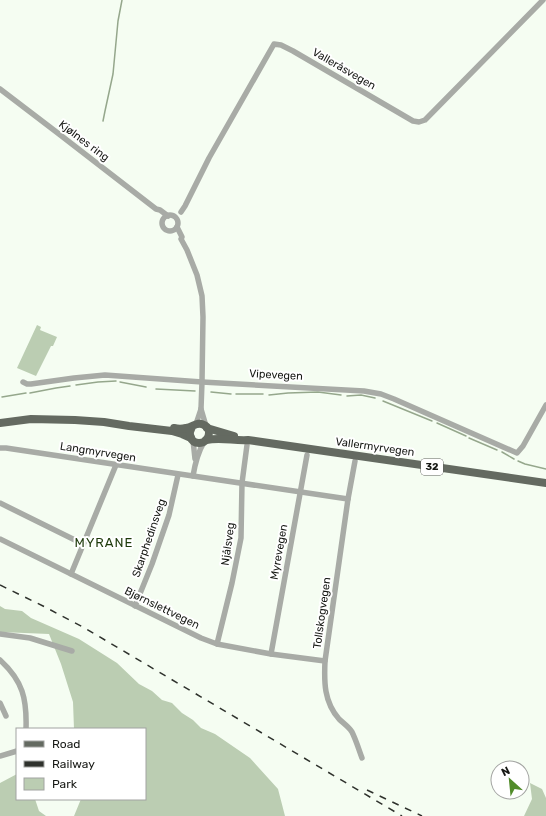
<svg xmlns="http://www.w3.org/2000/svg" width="546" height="816" font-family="Rubik,sans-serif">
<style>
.green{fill:#bbcdb2}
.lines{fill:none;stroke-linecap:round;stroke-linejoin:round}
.stream{stroke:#95a78c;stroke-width:1.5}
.street{stroke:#a8aba6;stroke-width:5.5}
.primary{stroke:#646a61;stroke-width:8}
.rail{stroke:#2f322d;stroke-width:1.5;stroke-dasharray:7 7;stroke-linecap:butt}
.labels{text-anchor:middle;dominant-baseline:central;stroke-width:4;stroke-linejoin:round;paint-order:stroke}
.shield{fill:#fff;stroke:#5d5e5b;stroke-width:1}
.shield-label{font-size:10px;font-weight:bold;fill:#171915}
.street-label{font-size:11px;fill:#171915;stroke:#fff}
.quarter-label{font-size:13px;letter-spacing:1px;fill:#1e3a0b;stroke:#fff}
</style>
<rect width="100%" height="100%" fill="#f5fdf2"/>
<g class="green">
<polygon points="37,325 41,327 40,330 57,337 53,346 51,346 36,376 17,368"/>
<polygon points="0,606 5,609 22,611 31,618 79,639 117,663 139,684 152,691 162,700 172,703 182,713 193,720 201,728 215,734 250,758 278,789 285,816 74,816 81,799 145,799 145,729 74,729 73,702 61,664 49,634 0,632"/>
<polygon points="17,774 17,799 35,799 39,811 46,816 0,816 0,783"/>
<polygon points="530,783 542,789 546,798 546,816 524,816 532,799"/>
</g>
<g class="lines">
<g class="stream">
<polyline points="103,121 105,111 113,74 118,21 122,0"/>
<polyline points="120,382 146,387"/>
<polyline points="76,385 98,382 116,381"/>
<polyline points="156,389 195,391"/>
<polyline points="211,392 231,394"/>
<polyline points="30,393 56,388 70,386"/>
<polyline points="236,394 263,394"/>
<polyline points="269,395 288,393 318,392 341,395"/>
<polyline points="347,396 361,395 375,398"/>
<polyline points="2,397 26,393"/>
<polyline points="383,401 432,421"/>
<polyline points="437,423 466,436"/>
<polyline points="469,438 497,450"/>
<polyline points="502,452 514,459"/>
<polyline points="518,461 525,464 546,469"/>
</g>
<g class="street">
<polyline points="0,89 59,134 156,209 160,210 168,216"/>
<polyline points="181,212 185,206 209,158 274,44 281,45 293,51 413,121 419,122 425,120 543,0"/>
<circle cx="170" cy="223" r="8"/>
<polyline points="177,227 182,237 181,239 187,250 197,275 202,296 203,317 202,382 201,409 196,424"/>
<polyline points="23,382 27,384 31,384 74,378 105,375 202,382 364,391 381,394 394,399 517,453 523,446 546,405"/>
<polyline points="201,409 206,426"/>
<polyline points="193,440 195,459"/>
<path d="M 0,448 L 6,448 L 193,476 C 195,464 198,452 204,442"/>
<path d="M 355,461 L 348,499 L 325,661 C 324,682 324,702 339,719 C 343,723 349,727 352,732 C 356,740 359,750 362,758"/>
<polyline points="193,476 348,499"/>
<polyline points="0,503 83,544"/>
<polyline points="0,539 201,638 217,644 271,654 325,661"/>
<polyline points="71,574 116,465"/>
<polyline points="135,606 152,564 169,515 178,475"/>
<polyline points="0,634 30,638 72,651"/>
<polyline points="217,644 232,583 241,538 242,483 247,445"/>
<polyline points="271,654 307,455"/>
<path d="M 0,660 C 23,681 27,699 26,729"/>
<polyline points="0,703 6,716"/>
<polyline points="0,756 17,751"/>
</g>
<g class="primary">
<polyline points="0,423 31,419 75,420 104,422 129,426 172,431 182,434 191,438"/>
<path d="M 174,428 C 178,429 182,429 186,428 C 193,427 198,421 204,425 C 213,429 209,443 199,443 C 190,443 188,433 192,427"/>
<polyline points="207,428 234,436"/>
<path d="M 206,440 C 221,437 234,441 248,440 L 546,483"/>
</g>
<g class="rail">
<polyline points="0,585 43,606 83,627 402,816"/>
<polyline points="367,790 422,816"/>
</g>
</g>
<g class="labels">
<rect class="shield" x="421" y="459" width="22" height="16" rx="3"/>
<g class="shield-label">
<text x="432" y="467">32</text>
</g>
<g class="street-label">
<text transform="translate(344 69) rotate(30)">Valleråsvegen</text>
<text transform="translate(84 141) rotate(37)">Kjølnes ring</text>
<text transform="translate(276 375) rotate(3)">Vipevegen</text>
<text transform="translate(375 447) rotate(8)">Vallermyrvegen</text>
<text transform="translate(98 452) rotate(9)">Langmyrvegen</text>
<text transform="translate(149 538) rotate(-71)">Skarphedinsveg</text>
<text transform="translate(228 544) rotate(-82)">Njålsveg</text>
<text transform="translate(279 552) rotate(-80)">Myrevegen</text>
<text transform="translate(162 608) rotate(26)">Bjørnslettvegen</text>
<text transform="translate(322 613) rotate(-82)">Tollskogvegen</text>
</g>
<g class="quarter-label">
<text x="104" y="542">MYRANE</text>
</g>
</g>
<rect x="16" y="728" width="130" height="72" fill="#ffffff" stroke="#a2a3a1"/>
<rect x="24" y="741" width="20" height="6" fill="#646a61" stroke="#a2a3a1"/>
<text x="52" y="748" font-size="12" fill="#171915">Road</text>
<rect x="24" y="761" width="20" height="6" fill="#2f322d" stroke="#a2a3a1"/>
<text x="52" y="768" font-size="12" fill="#171915">Railway</text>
<rect x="24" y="778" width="20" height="12" fill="#bbcdb2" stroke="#a2a3a1"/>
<text x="52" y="788" font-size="12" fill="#171915">Park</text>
<g transform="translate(510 780) rotate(333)"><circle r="19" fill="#ffffff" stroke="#a2a3a1"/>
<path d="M0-3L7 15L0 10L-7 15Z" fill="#518c2a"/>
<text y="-6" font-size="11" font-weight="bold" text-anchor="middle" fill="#171915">N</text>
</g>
</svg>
